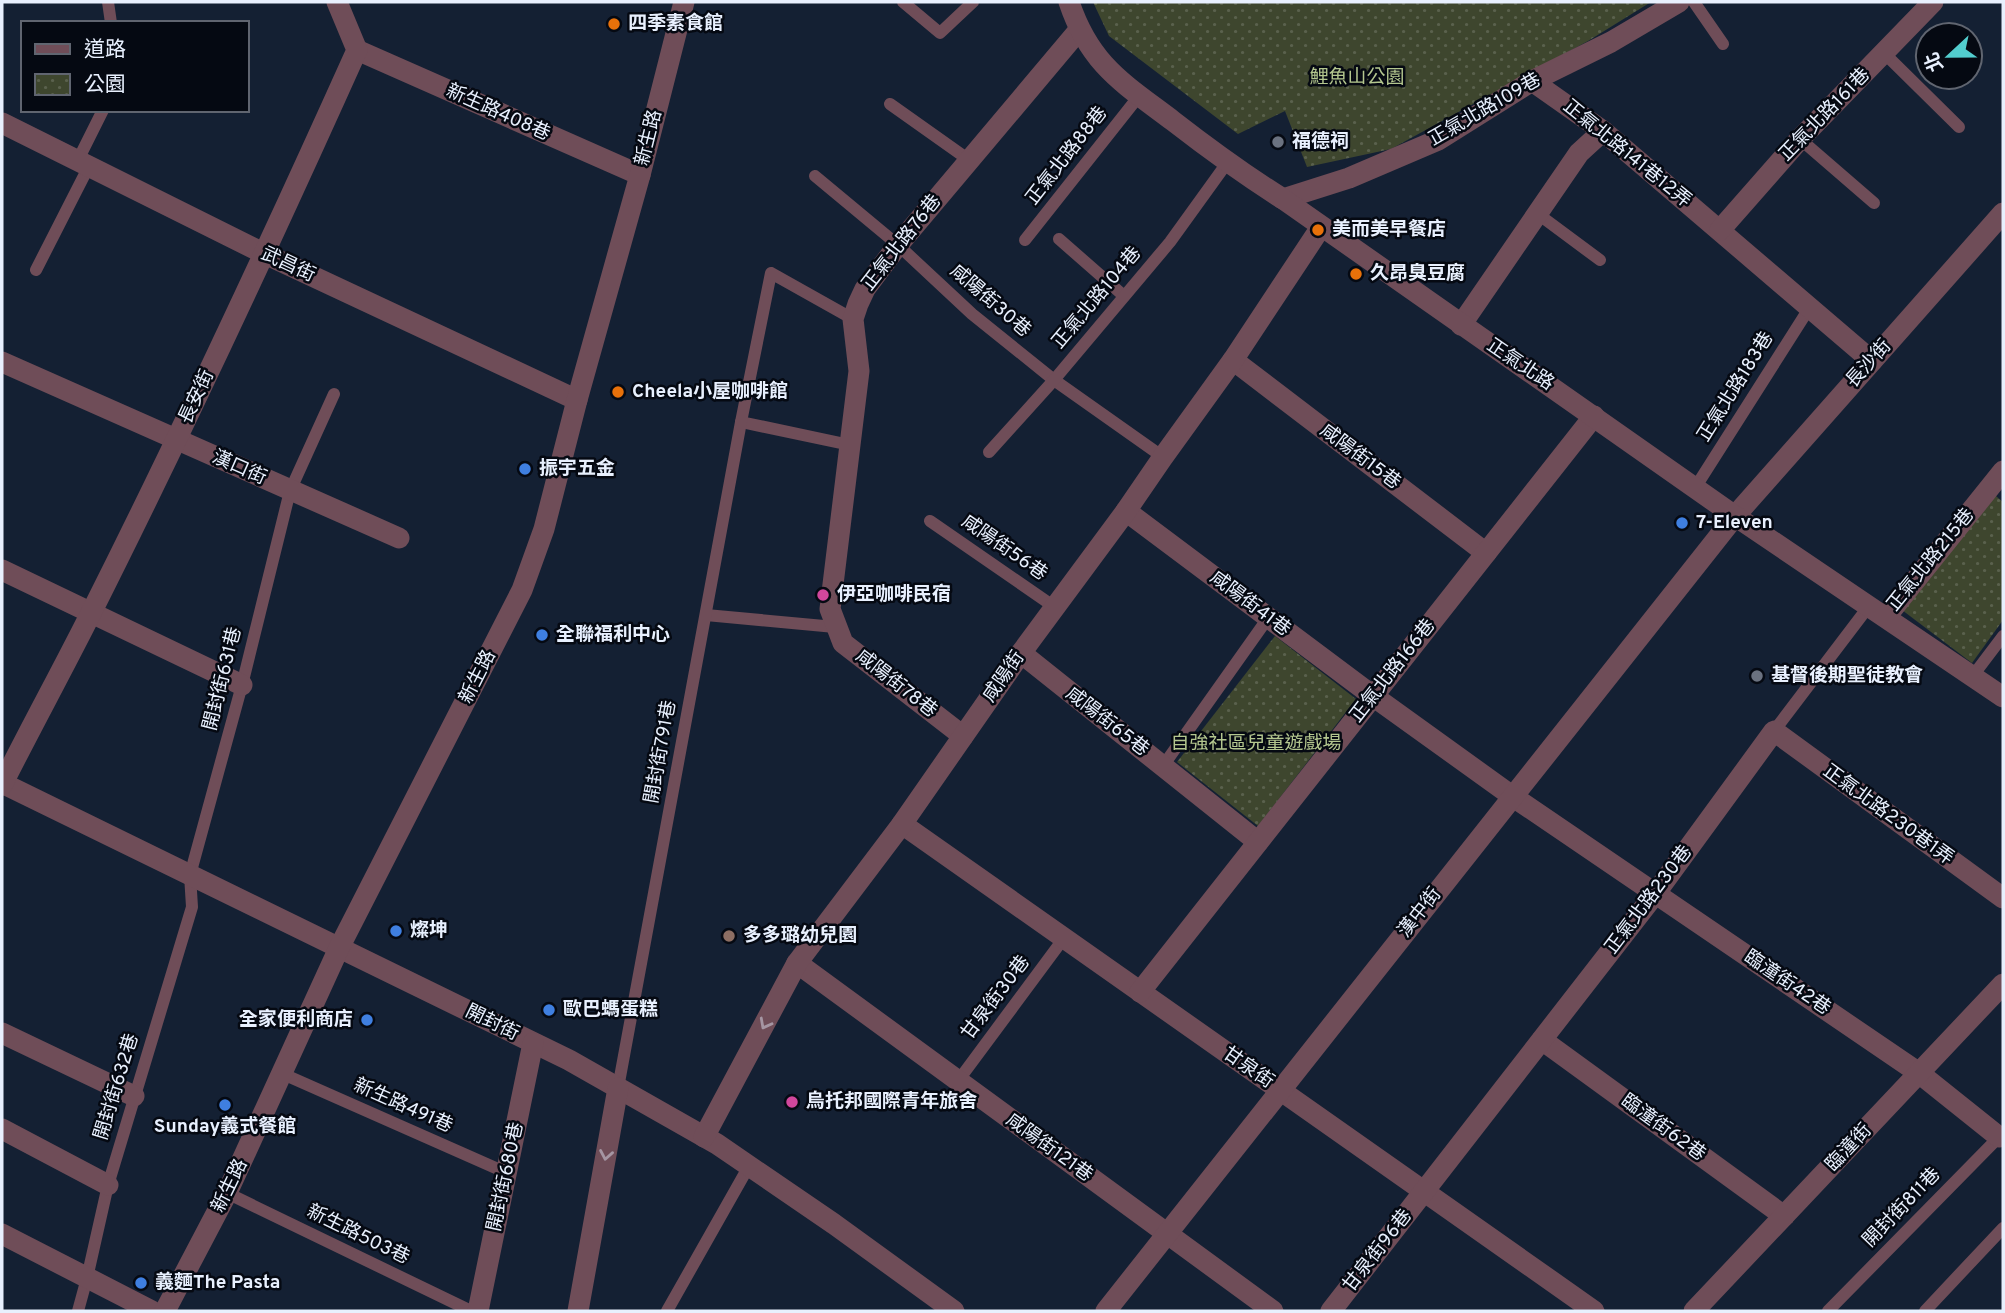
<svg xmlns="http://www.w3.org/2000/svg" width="2005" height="1313" font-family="Overpass,'Noto Sans TC',sans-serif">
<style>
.park{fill:url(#park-dots)}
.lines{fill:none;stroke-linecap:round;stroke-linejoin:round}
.service{stroke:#6f4d58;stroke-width:12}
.minor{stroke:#6f4d58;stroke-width:21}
.tertiary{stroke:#6f4d58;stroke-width:21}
.oneway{stroke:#a596a3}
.food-dot{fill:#e8710a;stroke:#050912;stroke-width:2.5}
.worship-dot{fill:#6b7280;stroke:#050912;stroke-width:2.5}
.shop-dot{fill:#3f7fe0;stroke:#050912;stroke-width:2.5}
.hotel-dot{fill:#d1479c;stroke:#050912;stroke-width:2.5}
.education-dot{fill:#8d6e63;stroke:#050912;stroke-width:2.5}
.labels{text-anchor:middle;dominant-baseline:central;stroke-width:5;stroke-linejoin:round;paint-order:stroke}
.poi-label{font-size:19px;font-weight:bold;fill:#e8f0fe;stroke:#050912;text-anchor:start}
.park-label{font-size:19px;fill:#b4c78f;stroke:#050912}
.street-label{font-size:19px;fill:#e8f0fe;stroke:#050912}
</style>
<defs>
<pattern id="park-dots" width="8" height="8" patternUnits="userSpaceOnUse" patternTransform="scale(1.75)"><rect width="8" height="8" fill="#3e462e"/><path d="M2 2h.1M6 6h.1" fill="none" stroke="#5a614d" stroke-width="1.8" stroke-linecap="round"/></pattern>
</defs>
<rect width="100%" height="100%" fill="#142033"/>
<g class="park">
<polygon points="1093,2 1651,2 1588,41 1391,149 1307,167 1285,111 1238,134 1109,36"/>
<polygon points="1990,491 2003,502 2003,620 1972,663 1902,610"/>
<polygon points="1275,636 1356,699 1258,826 1177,762"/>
</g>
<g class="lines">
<g class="service">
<polyline points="108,2 111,23"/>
<polyline points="903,2 940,33 973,2"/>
<polyline points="1694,2 1723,44"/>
<polyline points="1885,54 1959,127"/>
<polyline points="890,104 969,160"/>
<polyline points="1800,139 1874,203"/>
<polyline points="78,160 103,110"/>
<polyline points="815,176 898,245 972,314 1054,380 1163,457"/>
<polyline points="1538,214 1600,260"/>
<polyline points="1059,239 1124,296"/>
<polyline points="1025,240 1139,96"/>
<polyline points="36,270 89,166"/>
<polyline points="741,422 850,445"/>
<polyline points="989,452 1054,380 1170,242 1227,163"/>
<polyline points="1695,488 1810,307"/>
<polyline points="930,521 1056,608"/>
<polyline points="706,615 835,627"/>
<polyline points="1972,677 2003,636"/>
<polyline points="1774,731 1869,606"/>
<polyline points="1163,766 1268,618"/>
<polyline points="283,1074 507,1173"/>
<polyline points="958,1081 1064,938"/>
<polyline points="618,1088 741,422 771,273 853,319"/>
<polyline points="227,1193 471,1311"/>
<polyline points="78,1311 87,1278 108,1185 192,907 190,875 242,685 290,491 334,394"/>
<polyline points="667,1311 749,1166"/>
<polyline points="1828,1311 2002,1134"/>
<polyline points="1925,1311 2003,1228"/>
</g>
<g class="minor">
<polyline points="357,50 640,175"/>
<polyline points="1532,81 1603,131 1872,361"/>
<polyline points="2,123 265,254 577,400"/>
<polyline points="1283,199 1349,178 1438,140 1532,81 1611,42 1679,2"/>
<polyline points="1720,230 1800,139 1933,2"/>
<polyline points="1461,325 1579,153 1603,131"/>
<polyline points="1233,360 1486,553"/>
<polyline points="2,362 399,538"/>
<polyline points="1126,511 1373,696 1512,796 1919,1073 1999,1137"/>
<polyline points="2,570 242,685"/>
<polyline points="1886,617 2003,471"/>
<polyline points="1021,653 1258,842"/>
<polyline points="963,736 843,643 830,609 859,371 853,319 858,304 865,289 898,245 1079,30"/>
<polyline points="2,783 569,1060 717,1144 834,1224 954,1311"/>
<path d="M 2,785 C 31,727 63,669 92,611 C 185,426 272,239 357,50 L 337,2"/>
<polyline points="902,824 1594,1311"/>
<polyline points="797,963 1273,1311"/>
<polyline points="1140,992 1594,416"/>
<polyline points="2,1033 134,1096"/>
<polyline points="1542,1040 1784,1216"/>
<polyline points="2,1129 108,1185"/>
<polyline points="704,1137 797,963 902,824 1021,653 1126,511 1163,457 1233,360 1321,227"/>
<polyline points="2,1234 152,1311"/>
<polyline points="478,1311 533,1043"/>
<polyline points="578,1311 618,1088"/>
<polyline points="1106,1311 1735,516 2003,213"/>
<polyline points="1331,1311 1655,894 1774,731 2003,898"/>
<polyline points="1694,1311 2003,984"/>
</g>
<g class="tertiary">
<path d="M 1069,2 C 1090,65 1123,83 1173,121 C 1209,149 1245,175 1283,199 L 1735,516 L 2003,697"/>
<polyline points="165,1311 227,1193 339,948 522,590 544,529 577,400 640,175 684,2"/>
</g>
</g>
<defs><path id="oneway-chevron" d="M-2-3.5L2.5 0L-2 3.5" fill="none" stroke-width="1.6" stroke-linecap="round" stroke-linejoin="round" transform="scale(1.75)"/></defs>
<g class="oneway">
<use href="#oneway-chevron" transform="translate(765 1024) rotate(118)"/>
<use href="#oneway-chevron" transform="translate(606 1155) rotate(100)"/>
</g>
<g class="food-dot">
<circle cx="614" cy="24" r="7"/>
<circle cx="1318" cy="230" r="7"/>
<circle cx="1356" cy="274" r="7"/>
<circle cx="618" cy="392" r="7"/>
</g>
<g class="worship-dot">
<circle cx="1278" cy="142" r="7"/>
<circle cx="1757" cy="676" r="7"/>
</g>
<g class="shop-dot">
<circle cx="525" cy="469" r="7"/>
<circle cx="1682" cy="523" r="7"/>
<circle cx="542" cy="635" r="7"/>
<circle cx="396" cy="931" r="7"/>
<circle cx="549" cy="1010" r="7"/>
<circle cx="367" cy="1020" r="7"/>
<circle cx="225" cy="1105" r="7"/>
<circle cx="141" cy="1283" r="7"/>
</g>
<g class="hotel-dot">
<circle cx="823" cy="595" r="7"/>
<circle cx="792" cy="1102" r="7"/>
</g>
<circle class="education-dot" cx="729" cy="936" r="7"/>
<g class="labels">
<g class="poi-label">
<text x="628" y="24">四季素食館</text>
<text x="1292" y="142">福德祠</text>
<text x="1332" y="230">美而美早餐店</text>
<text x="1370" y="274">久昂臭豆腐</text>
<text x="632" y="392">Cheela小屋咖啡館</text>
<text x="539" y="469">振宇五金</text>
<text x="1696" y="523">7-Eleven</text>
<text x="837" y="595">伊亞咖啡民宿</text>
<text x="556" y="635">全聯福利中心</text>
<text x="1771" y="676">基督後期聖徒教會</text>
<text x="410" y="931">燦坤</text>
<text x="743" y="936">多多璐幼兒園</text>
<text x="563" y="1010">歐巴螞蛋糕</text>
<text x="353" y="1020" text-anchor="end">全家便利商店</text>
<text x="806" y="1102">烏托邦國際青年旅舍</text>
<text x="225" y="1127" text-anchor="middle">Sunday義式餐館</text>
<text x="155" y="1283">義麵The Pasta</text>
</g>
<g class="park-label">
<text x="1357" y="78">鯉魚山公園</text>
<text x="1256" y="744">自強社區兒童遊戲場</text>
</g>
<g class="street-label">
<text transform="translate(1485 110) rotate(-30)">正氣北路109巷</text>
<text transform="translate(498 113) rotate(24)">新生路408巷</text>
<text transform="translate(1825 115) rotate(-46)">正氣北路161巷</text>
<text transform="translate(649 138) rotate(-76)">新生路</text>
<text transform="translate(1627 154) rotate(39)">正氣北路141巷12弄</text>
<text transform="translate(1067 156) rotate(-52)">正氣北路88巷</text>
<text transform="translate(902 243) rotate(-52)">正氣北路76巷</text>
<text transform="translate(288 265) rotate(25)">武昌街</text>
<text transform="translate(1097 298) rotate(-50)">正氣北路104巷</text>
<text transform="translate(990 301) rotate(41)">咸陽街30巷</text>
<text transform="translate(1869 364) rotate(-48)">長沙街</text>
<text transform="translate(1520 365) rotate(34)">正氣北路</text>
<text transform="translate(1736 387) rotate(-58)">正氣北路183巷</text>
<text transform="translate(197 397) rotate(-65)">長安街</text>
<text transform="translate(1360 457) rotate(37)">咸陽街15巷</text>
<text transform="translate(239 468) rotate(24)">漢口街</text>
<text transform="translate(1004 548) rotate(35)">咸陽街56巷</text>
<text transform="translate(1931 560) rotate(-51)">正氣北路215巷</text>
<text transform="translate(1250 604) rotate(37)">咸陽街41巷</text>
<text transform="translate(1393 671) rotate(-52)">正氣北路166巷</text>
<text transform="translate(478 677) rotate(-63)">新生路</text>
<text transform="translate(1004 677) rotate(-55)">咸陽街</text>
<text transform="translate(223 679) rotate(-76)">開封街631巷</text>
<text transform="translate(896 684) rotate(38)">咸陽街78巷</text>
<text transform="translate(1107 722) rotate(38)">咸陽街65巷</text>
<text transform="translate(661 752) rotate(-80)">開封街791巷</text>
<text transform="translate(1888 815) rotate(36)">正氣北路230巷1弄</text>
<text transform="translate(1649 900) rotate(-53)">正氣北路230巷</text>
<text transform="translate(1420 913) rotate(-52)">漢中街</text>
<text transform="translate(1787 983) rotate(34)">臨潼街42巷</text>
<text transform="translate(996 998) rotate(-53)">甘泉街30巷</text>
<text transform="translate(492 1023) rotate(26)">開封街</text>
<text transform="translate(1248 1068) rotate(35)">甘泉街</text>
<text transform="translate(117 1087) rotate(-73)">開封街632巷</text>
<text transform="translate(403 1106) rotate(24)">新生路491巷</text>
<text transform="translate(1663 1128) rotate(36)">臨潼街62巷</text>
<text transform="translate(1049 1148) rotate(36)">咸陽街121巷</text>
<text transform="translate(1849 1148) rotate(-47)">臨潼街</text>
<text transform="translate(506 1177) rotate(-78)">開封街680巷</text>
<text transform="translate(230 1186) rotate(-64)">新生路</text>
<text transform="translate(1902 1208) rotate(-46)">開封街811巷</text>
<text transform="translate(358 1235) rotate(26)">新生路503巷</text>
<text transform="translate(1378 1251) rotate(-52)">甘泉街96巷</text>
</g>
</g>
<rect width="2005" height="1313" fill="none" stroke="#e8f0fe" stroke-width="7"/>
<rect x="21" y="21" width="228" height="91" fill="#050912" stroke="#606570" stroke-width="2"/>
<rect x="35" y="44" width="35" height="10" fill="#6f4d58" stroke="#606570" stroke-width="2"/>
<text x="84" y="56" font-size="21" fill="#e8f0fe">道路</text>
<rect x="35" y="74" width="35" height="21" fill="url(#park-dots)" stroke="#606570" stroke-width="2"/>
<text x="84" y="91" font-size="21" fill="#e8f0fe">公園</text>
<g transform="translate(1949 56) rotate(248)"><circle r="33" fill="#050912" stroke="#606570" stroke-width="2"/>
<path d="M0-5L12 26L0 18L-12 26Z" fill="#52cdce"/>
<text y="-10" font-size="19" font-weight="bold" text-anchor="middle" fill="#e8f0fe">北</text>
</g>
</svg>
